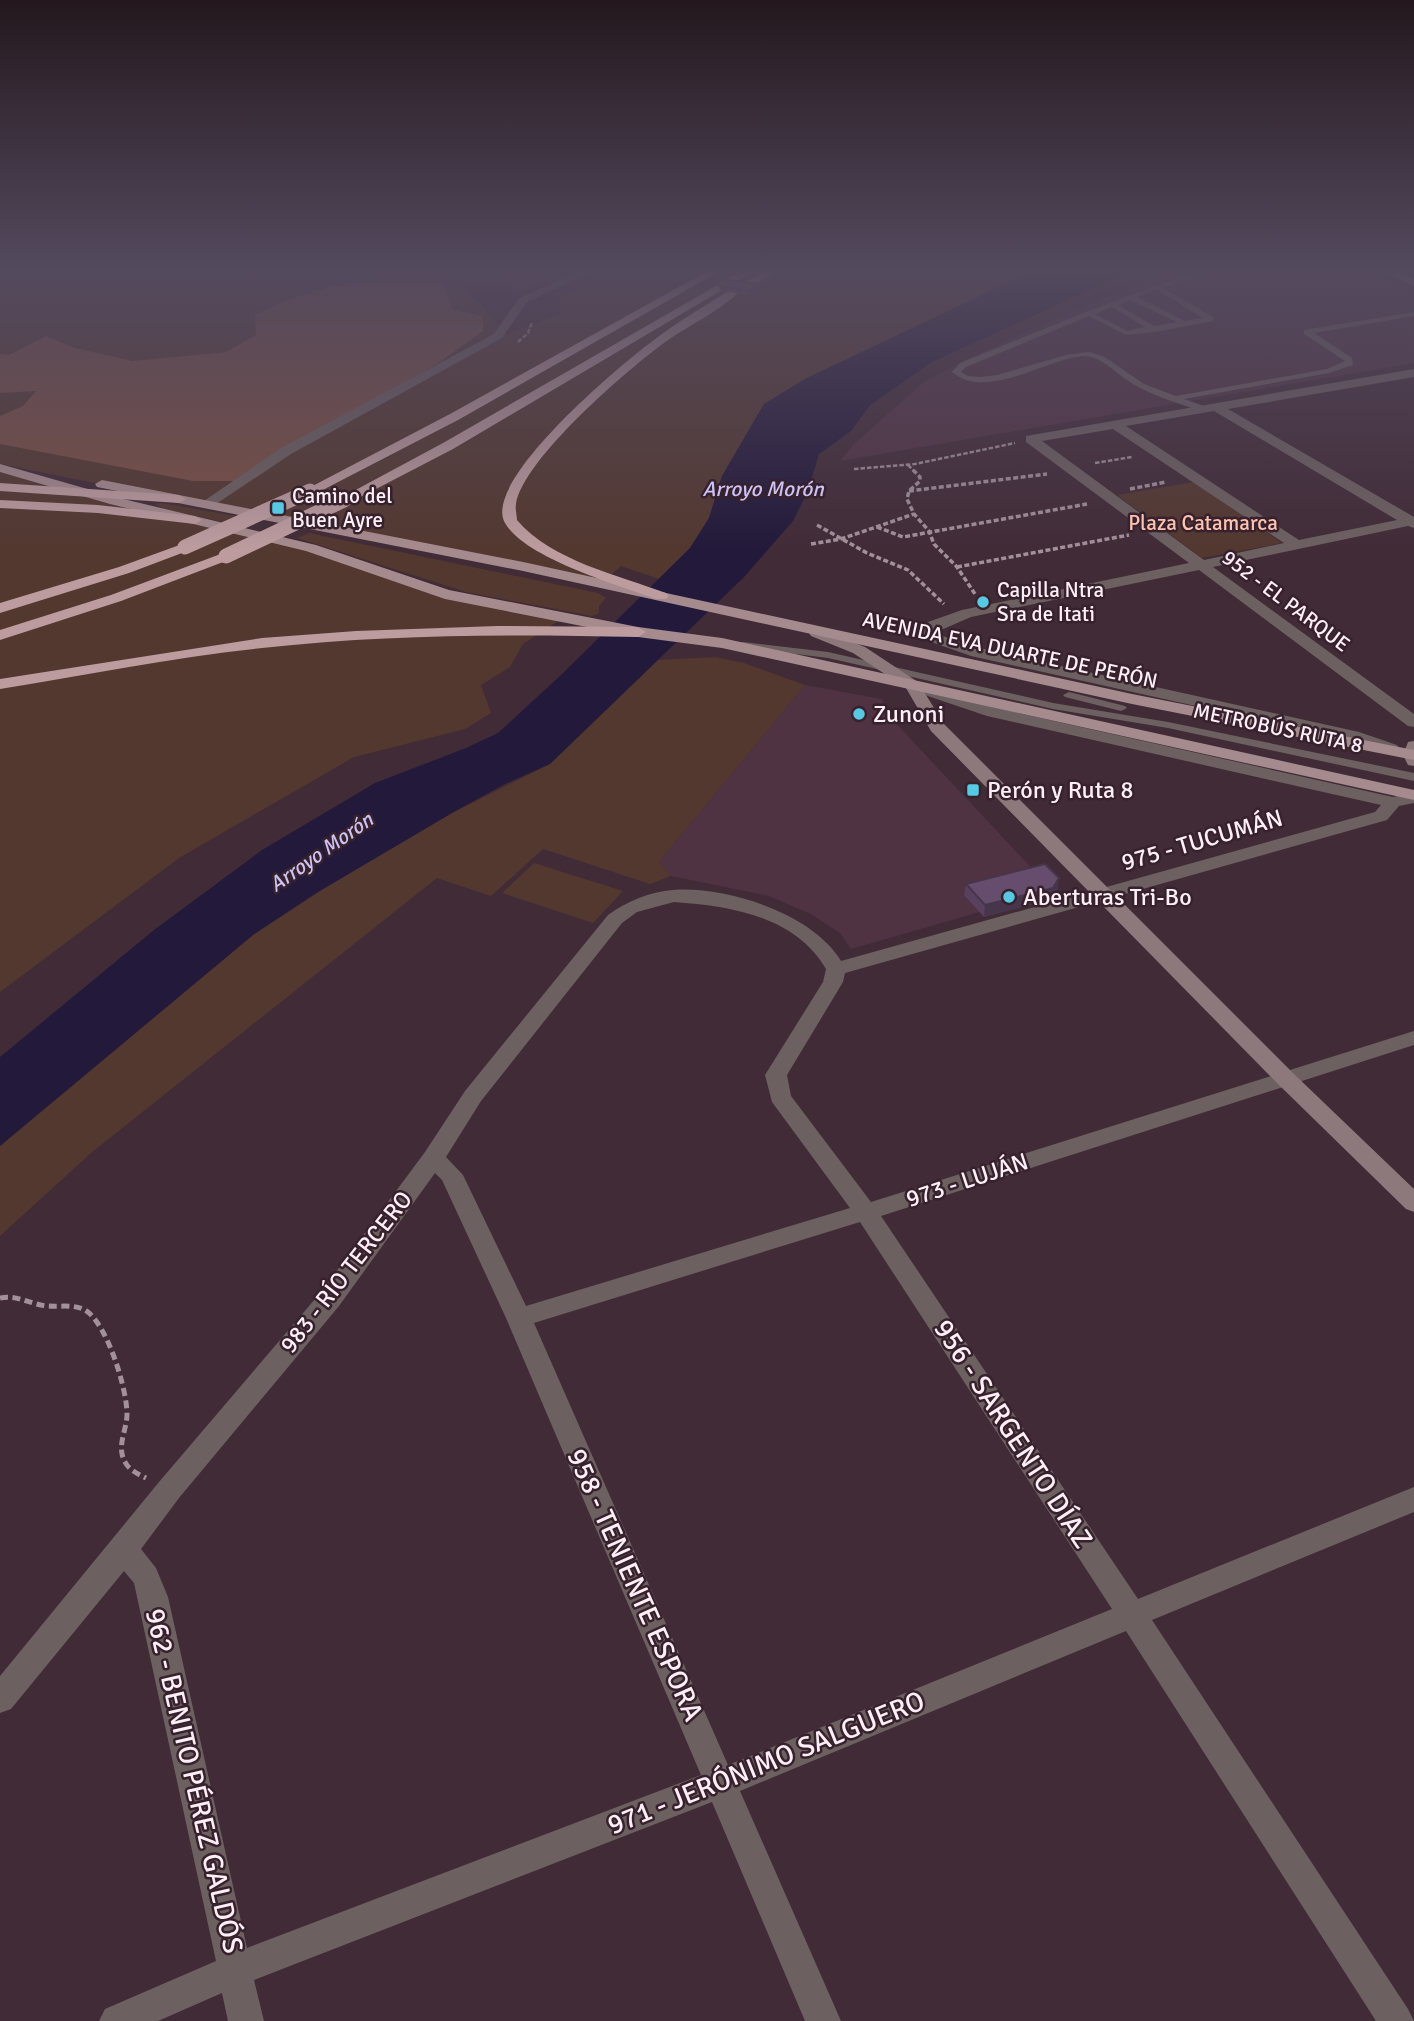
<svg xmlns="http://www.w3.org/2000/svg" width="1414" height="2021" font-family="Signika,sans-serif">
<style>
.built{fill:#503343}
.green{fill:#533830}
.forest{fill:#7a4f43}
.water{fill:#231a3b}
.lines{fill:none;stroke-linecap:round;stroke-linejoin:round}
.path-far2{stroke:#a2909a;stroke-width:2.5;stroke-dasharray:4.5 2;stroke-linecap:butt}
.path-far1{stroke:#a2909a;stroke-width:3.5;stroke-dasharray:5 2.5;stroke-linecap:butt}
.path{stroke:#a2909a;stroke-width:5;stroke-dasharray:8 4.5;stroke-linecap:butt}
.lane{fill:#6d6061;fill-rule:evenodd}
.street{fill:#6d6061;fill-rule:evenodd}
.secondary{fill:#8d797b;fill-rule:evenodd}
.primary{fill:#a68b8e;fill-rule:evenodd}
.highway{fill:#bc9c9f;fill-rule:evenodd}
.highway-bridge{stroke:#bc9c9f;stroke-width:15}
.wall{fill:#58415e}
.shaded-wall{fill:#47354c}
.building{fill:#664c6d;stroke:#47354c;stroke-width:2}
.poi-dot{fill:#57c9e2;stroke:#37212d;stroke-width:2.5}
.labels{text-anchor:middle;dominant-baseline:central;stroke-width:5;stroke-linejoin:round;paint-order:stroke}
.far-water-label{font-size:21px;font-style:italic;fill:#cbc2f6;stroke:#37212d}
.far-poi-label{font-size:21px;fill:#feeff7;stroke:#37212d;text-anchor:start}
.far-park-label{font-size:21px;fill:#fdc2b0;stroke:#37212d}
.far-street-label{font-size:21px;fill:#feeff7;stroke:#37212d}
.poi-label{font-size:24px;fill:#feeff7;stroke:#37212d;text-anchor:start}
.street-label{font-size:24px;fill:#feeff7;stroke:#37212d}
.near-street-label{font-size:28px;fill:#feeff7;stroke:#37212d}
</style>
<rect width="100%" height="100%" fill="#412b37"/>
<g class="built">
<polygon points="490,267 574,267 517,293"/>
<polygon points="1186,267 1355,267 1414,294 1414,363 840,461 854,444 924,382 969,358 1101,299"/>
<polygon points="805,685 882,699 888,715 1043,880 1042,894 851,949 840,933 811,914 769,896 671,876 659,862"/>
</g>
<g class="green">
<polygon points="0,267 448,267 506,334 561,314 559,298 621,267 1041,267 807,378 764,404 722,476 709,518 690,548 659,579 621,566 600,585 0,464"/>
<polygon points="0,468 283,541 402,580 563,618 523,644 510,667 481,685 491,713 465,729 354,757 179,858 0,992"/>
<polygon points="1194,482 1282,543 1202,558 1117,495"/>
<polygon points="162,503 236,516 223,522 164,509 154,504"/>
<polygon points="309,533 598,593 606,598 599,606 599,613 592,616 466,592 297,538"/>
<polygon points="715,657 744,663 805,685 659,862 671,876 650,884 543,849 491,896 437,878 91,1153 0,1236 0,1146 253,935 318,892 452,813 550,764 658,660"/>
<polygon points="534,863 623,891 593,923 502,893"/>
</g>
<path class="forest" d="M 391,267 C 435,267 440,265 453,310 L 483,316 L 483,331 L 443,360 L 242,481 L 193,481 L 0,444 L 0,416 L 23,406 L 36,391 L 0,393 L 0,354 L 9,355 L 46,336 L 75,348 L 132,361 L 226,352 L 256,335 L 255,315 C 298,293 341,283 389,277 Z"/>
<polygon class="water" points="1041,267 1140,267 932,362 870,405 851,431 819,454 807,493 793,521 744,577 550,764 505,784 452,813 318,892 253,935 0,1146 0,1057 154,930 262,850 375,783 466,748 498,733 561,675 690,548 709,518 722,476 764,404 807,378"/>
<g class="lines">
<g class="path-far2">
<polyline points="518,342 528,333 532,322"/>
<polyline points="1095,463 1132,457"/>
<polyline points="908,465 915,472"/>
<polyline points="854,469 915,464 1015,443"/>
</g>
<g class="path-far1">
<polyline points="913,470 920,477 920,481 909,491 907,499 914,514 929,531 934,544 957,567 975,594"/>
<polyline points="1130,489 1166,482"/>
<polyline points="909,491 1047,474"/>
<polyline points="817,525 867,553 908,570 944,604"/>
<polyline points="877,527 903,537 1087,504"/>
<polyline points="811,544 841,539 914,514"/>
<polyline points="957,567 1129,535"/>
</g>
<path class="path" d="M 0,1298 C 17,1294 31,1305 48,1306 C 60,1307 74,1304 85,1310 C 107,1323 127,1389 127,1414 C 127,1430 116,1446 125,1462 C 129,1470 138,1474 146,1478"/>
<g class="lane">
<path d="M 1214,267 L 1225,267 L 1163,288 L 1213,317 L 1213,321 L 1155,332 L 1126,335 L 1089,316 L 966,367 L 961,372 L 968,376 L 980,377 L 997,375 L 1066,355 L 1089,352 L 1105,357 L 1144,384 L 1176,396 L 1327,369 L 1345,361 L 1304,334 L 1304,330 L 1414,312 L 1414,316 L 1314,333 L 1352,358 L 1353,365 L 1329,373 L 1184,399 L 1207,407 L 1208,409 L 1204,412 C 1178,403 1147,395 1124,378 C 1112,369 1098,355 1082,356 C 1044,360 986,401 952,372 L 960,363 C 1045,329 1127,293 1214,267 ZM 1157,290 L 1203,318 L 1185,321 L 1137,297 ZM 1130,300 L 1177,322 L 1154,326 L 1118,305 ZM 1112,307 L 1145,327 L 1127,331 L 1095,314 Z"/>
<polygon points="743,642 828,652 1053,703 1168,722 1414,773 1414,781 1168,728 1053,709 828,658 739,647 738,645"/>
<polygon points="1069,692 1125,706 1127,708 1121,711 1065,697 1063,695"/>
</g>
<g class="street">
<polygon points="589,267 602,267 527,302 502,338 291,454 213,506 208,507 201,503 281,448 494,334 519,298"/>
<polygon points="1374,267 1385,267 1379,270"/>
<path d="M 1414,369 L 1414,377 L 1228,409 L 1414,517 L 1414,528 L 1408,526 L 1213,567 L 1414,714 L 1414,727 L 1408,726 L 1199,570 L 971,617 L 934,633 L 975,647 L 1359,732 L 1397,745 L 1400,749 L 1397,753 L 1391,754 L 1348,740 L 971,656 L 917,637 L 915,634 L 928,622 L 962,610 L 1189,563 L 1026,442 L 1026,436 ZM 1214,411 L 1397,520 L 1299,540 L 1126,426 ZM 1113,429 L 1284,543 L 1204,560 L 1042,441 Z"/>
<path d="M 919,683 L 992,707 L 1393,797 L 1414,793 L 1414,803 L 1399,806 L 1387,820 L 845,973 L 843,982 L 787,1075 L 791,1096 L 871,1202 L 1414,1031 L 1414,1045 L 881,1216 L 1138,1599 L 1414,1487 L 1414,1512 L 1152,1620 L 1408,2009 L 1414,2021 L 1376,2021 L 1126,1631 L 740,1791 L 841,2021 L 805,2021 L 712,1802 L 254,1980 L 264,2021 L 228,2021 L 222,1993 L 158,2021 L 99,2021 L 105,2009 L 216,1961 L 134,1583 L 124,1571 L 11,1709 L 0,1713 L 0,1676 L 159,1482 L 321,1292 L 425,1152 L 465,1091 L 608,915 C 627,901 650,892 673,890 C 727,886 813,914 841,961 L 1375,812 L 1381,805 L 987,716 L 913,691 L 911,688 L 913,685 ZM 674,902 C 730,906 795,916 826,969 L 823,982 L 765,1075 L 772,1102 L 850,1208 L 526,1306 L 463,1175 L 446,1157 L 481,1101 L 622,923 L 637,912 ZM 435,1173 L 442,1180 L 506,1318 L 701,1775 L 247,1948 L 168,1597 L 156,1568 L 141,1549 L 179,1498 L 339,1306 ZM 860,1222 L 1112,1609 L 728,1765 L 534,1323 Z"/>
</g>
<g class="secondary">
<polygon points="1374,267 1387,267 1414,279 1414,286"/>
<polygon points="817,628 865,647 918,682 944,724 1294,1074 1414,1189 1414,1212 1406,1209 1278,1084 931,731 906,688 853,653 811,636 809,633 811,630"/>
<polygon points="1414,741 1414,766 1408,765 1403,755 1408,742"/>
</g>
<g class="primary">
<polygon points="0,464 119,498 316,545 449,590 638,627 722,638 1414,790 1414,800 722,648 638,637 445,599 306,551 110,504 0,472"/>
<polygon points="102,480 523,562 1132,694 1414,750 1414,760 1132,704 523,571 97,487 95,484"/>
</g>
<g class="highway">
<polygon points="715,267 727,267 458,420 315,494 310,495 303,491 450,414"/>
<polygon points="749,267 761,267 453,449 349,503 344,504 337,500 443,443"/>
<polygon points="771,267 783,267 751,287 742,285"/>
<path d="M 730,290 L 739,292 C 720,311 691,324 668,340 C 630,367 523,459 516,504 C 515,509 517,516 517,520 C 552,561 618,575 666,593 L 669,596 L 666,599 L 656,599 C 618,585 525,558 505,523 C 481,482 619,366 650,343 C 675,323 703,307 730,290 Z"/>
<polygon points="0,483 179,495 186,499 179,503 0,491"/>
<polygon points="0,500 98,505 195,516 202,520 195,524 98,513 0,508"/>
<polygon points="185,543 192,547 190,550 129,573 0,613 0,603 119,567"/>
<polygon points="226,552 231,553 233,556 231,559 121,601 0,640 0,630 111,595"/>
<path d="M 497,626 L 638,627 L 646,632 L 638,637 C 513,634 387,634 262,648 C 174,657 87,675 0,689 L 0,679 L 262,638 L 356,631 Z"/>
</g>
<g class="highway-bridge">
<polyline points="185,547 310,491"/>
<polyline points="226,556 344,500"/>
</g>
</g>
<g class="wall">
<polygon points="720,286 758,288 748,295 720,290"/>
<polygon points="966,884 1058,889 1051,899 984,917 964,895"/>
</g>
<g class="shaded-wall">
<polygon points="758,284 758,288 748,295 748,291"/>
<polygon points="1059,878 1058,889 1051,899 984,917 985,905"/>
</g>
<g class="building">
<polygon points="730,280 758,284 748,291 720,286"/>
<polygon points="1045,864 1059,878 1053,888 985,905 966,884"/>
</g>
<linearGradient id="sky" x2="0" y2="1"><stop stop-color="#24181e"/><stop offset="0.49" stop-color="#544a5e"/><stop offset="1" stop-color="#544a5e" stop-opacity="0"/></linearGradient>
<rect width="1414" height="550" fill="url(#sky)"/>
<g class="poi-dot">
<rect x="271" y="501" width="14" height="14" rx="3.5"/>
<circle cx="983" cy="602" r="7"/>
<circle cx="859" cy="714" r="7"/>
<rect x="966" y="783" width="14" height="14" rx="3.5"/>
<circle cx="1009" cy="897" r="7"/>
</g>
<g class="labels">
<g class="far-water-label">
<text x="763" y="489">Arroyo Morón</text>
<text transform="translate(321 852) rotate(-35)">Arroyo Morón</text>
</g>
<g class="far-poi-label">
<text x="292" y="496">Camino del<tspan x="292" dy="24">Buen Ayre</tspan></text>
<text x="997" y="590">Capilla Ntra<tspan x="997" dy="24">Sra de Itati</tspan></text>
</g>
<g class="far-park-label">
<text x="1203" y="523">Plaza Catamarca</text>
</g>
<g class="far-street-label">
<text transform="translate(1286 601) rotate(37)">952 - EL PARQUE</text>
<text transform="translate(1010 650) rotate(12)">AVENIDA EVA DUARTE DE PERÓN</text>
<text transform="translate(1278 728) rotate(12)">METROBÚS RUTA 8</text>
</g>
<g class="poi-label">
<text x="873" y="714">Zunoni</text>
<text x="987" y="790">Perón y Ruta 8</text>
<text x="1023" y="897">Aberturas Tri-Bo</text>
</g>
<g class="street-label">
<text transform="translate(1202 840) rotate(-16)">975 - TUCUMÁN</text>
<text transform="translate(967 1180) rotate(-18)">973 - LUJÁN</text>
<text transform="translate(346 1272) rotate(-52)">983 - RÍO TERCERO</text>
</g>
<g class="near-street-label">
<text transform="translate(1013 1434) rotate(57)">956 - SARGENTO DÍAZ</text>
<text transform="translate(635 1585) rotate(66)">958 - TENIENTE ESPORA</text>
<text transform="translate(766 1763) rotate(-22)">971 - JERÓNIMO SALGUERO</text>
<text transform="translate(194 1781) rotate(77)">962 - BENITO PÉREZ GALDÓS</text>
</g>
</g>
</svg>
